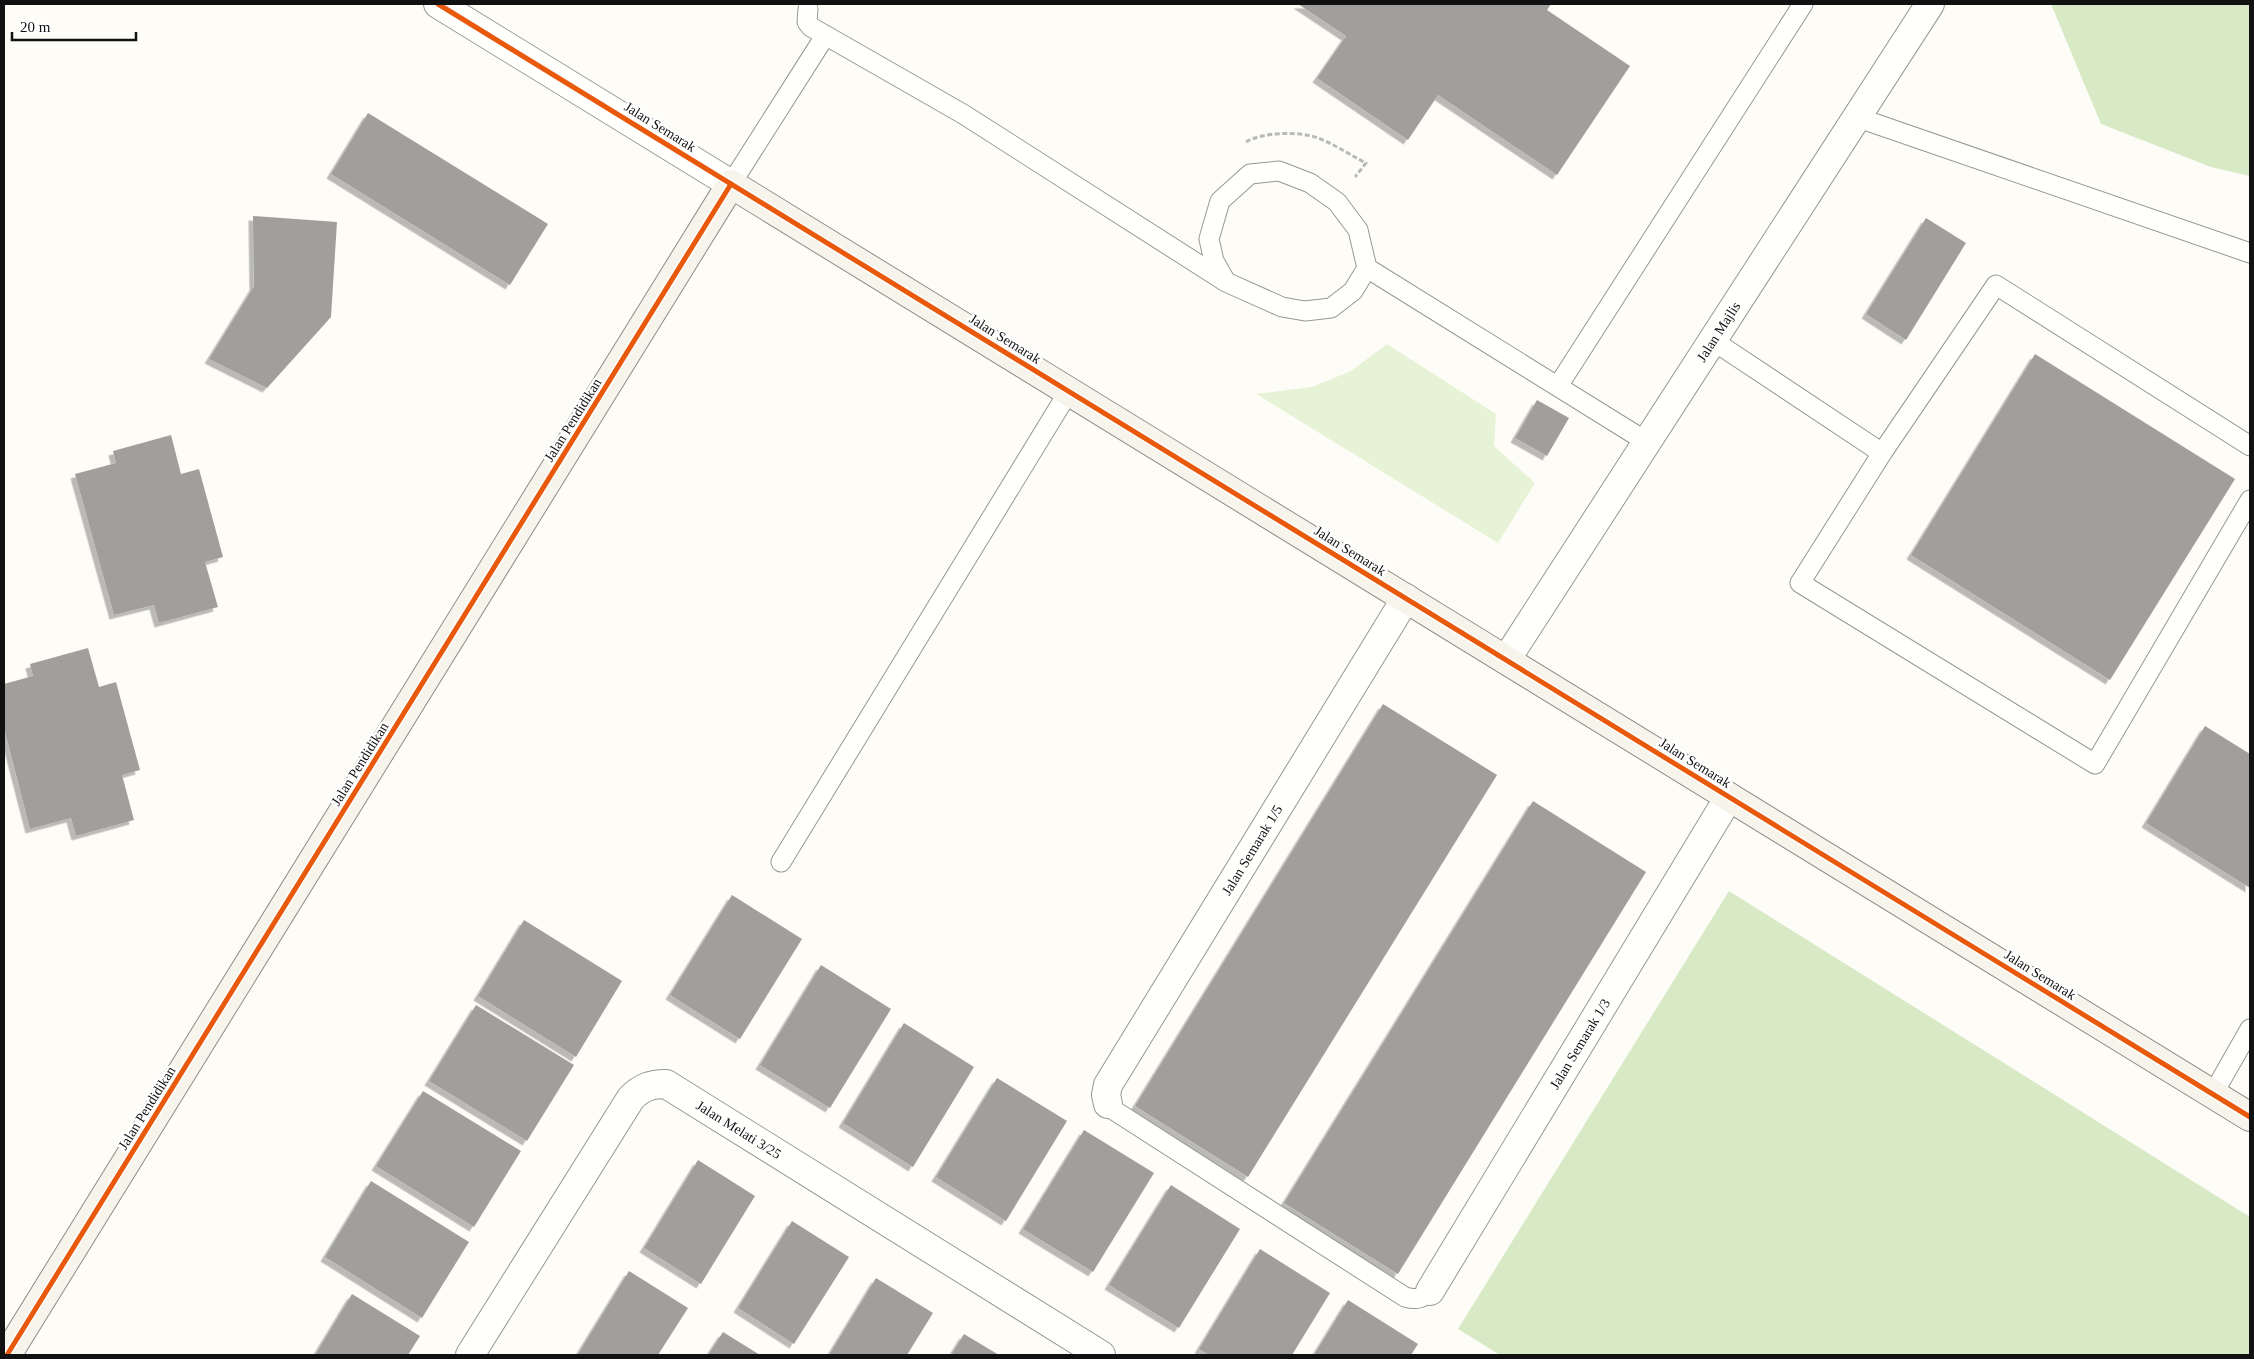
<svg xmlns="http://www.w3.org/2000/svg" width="2254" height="1359" font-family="'Times New Roman',serif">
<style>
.green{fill:#e7f3d7}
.forest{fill:#d8eac5}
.building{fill:#a19f9c;filter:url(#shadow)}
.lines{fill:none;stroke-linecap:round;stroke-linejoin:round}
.lane-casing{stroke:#979795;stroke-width:21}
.street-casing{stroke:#979795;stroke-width:30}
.secondary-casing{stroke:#8e8d8b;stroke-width:30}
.path{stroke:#b9b9b8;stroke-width:3;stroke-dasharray:5 2.5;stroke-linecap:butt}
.lane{stroke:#fffffe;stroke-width:19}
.street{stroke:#fffffe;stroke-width:28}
.secondary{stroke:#f6f4eb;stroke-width:28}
.cycleway-casing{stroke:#fff;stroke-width:8}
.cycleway{stroke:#e8590c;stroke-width:5}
.labels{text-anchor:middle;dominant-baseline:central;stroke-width:5;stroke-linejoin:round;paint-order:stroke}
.street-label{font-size:14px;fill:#111;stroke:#fff}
</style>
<defs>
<filter id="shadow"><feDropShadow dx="-4.5" dy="4.5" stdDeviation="0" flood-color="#0004"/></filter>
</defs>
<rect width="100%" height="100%" fill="#fdfcf7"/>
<polygon class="green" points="1387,344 1496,414 1494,446 1535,483 1498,543 1256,394 1312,387 1351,371"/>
<g class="forest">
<polygon points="2051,4 2250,4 2250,176 2211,167 2101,124"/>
<polygon points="1729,891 2250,1217 2250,1355 1500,1355 1458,1329"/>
</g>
<g class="building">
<polygon points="1298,4 1551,4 1547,10 1630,66 1557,175 1438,95 1408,140 1317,78 1346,36"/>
<polygon points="368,113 548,224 510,285 331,174"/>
<polygon points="253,216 337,222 331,317 267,388 209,359 254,286"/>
<polygon points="1926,218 1966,243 1906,340 1866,314"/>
<polygon points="2035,354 2235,479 2110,680 1911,555"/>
<polygon points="1537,400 1569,418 1547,456 1515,438"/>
<polygon points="171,435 181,474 199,469 223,557 205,562 218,607 159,623 154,605 114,615 75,474 116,463 113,451"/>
<polygon points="88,648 99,687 116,682 140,770 122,775 134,820 76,836 71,818 30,829 4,728 4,684 33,676 30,664"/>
<polygon points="1383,704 1497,775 1248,1177 1135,1106"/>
<polygon points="2205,726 2250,754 2250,888 2146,823"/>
<polygon points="1533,801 1646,872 1398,1274 1284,1203"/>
<polygon points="732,895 802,939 740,1039 670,995"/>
<polygon points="524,920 622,981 576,1057 478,996"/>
<polygon points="821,965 891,1009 830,1108 760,1065"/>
<polygon points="476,1005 574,1065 527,1141 429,1081"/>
<polygon points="904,1023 974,1067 913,1167 843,1123"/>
<polygon points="997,1078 1067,1121 1006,1221 936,1177"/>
<polygon points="423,1091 521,1151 474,1227 376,1166"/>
<polygon points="1084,1130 1154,1173 1093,1272 1023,1229"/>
<polygon points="698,1160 755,1196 701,1284 644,1248"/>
<polygon points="371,1181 469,1242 422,1318 325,1257"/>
<polygon points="1171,1185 1240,1229 1179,1328 1109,1285"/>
<polygon points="792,1221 849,1257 794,1344 738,1308"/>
<polygon points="1260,1249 1330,1293 1292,1355 1209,1355 1199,1349"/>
<polygon points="629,1271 688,1308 658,1355 580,1355 578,1354"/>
<polygon points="876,1278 933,1313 907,1355 829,1355"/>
<polygon points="352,1294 420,1336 408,1355 315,1355"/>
<polygon points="1348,1300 1418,1344 1411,1355 1314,1355"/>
<polygon points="723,1332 760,1355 708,1355"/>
<polygon points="964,1334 999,1355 951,1355"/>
</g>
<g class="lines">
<g class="lane-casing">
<g id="lane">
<polyline points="808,9 807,22 811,27 963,114 1226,282 1282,307 1305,311 1331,308 1353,291 1367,268 1358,230 1337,202 1310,183 1279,171 1250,174 1220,201 1209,239 1214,261 1226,282"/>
<polyline points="1856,117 2250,253"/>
<polyline points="731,184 825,36"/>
<polyline points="1367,268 1647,442"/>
<polyline points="1712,340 1882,453"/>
<polyline points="1558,386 1803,4"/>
<polyline points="2250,446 1996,285 1882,453 1800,583 2095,764 2250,500"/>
<polyline points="781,862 1069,391"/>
<polyline points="2213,1094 2250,1029"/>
<path d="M 1108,1104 L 1115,1111 L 1405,1297 C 1416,1300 1422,1299 1430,1291"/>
</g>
</g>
<g class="street-casing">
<g id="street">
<polyline points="438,4 731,184"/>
<path id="s1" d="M 1506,660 L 1930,4"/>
<path id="s2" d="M 1108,1104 L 1106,1095 L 1108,1085 L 1406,598"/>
<path id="s3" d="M 1430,1291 L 1729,797"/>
<path id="s4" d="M 470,1355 L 631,1098 C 642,1087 651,1084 666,1084 L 1101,1355"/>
</g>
</g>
<g class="secondary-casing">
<polyline id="secondary" points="7,1355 731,184 2250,1117"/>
</g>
<path class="path" d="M 1246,142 C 1262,132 1300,131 1318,138 C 1334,144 1350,155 1366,163 L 1355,177"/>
<use href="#lane" class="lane"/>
<use href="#street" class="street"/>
<use href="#secondary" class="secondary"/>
<g class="cycleway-casing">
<g id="cycleway">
<polyline points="438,4 2250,1117"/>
<polyline points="7,1355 731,184"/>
</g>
</g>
<use href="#cycleway" class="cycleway"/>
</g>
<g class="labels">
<g class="street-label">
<text transform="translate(660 127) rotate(32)">Jalan Semarak</text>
<text stroke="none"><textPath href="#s1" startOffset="391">Jalan Majlis</textPath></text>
<text transform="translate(1005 339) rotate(32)">Jalan Semarak</text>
<text transform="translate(573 420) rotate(-58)">Jalan Pendidikan</text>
<text transform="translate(1350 551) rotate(32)">Jalan Semarak</text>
<text transform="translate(1695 763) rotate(32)">Jalan Semarak</text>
<text transform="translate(360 764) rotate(-58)">Jalan Pendidikan</text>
<text stroke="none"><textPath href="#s2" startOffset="295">Jalan Semarak 1/5</textPath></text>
<text transform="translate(2040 975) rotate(32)">Jalan Semarak</text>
<text stroke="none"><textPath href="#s3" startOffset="289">Jalan Semarak 1/3</textPath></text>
<text transform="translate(147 1108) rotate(-58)">Jalan Pendidikan</text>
<text stroke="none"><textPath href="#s4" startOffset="428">Jalan Melati 3/25</textPath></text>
</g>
</g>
<rect width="2254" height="1359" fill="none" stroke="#111111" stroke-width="10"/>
<path d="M12 32v8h124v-8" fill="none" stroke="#111111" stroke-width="2.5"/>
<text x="20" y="32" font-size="15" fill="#111111" stroke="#ffffff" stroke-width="4" paint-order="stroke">20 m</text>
</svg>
